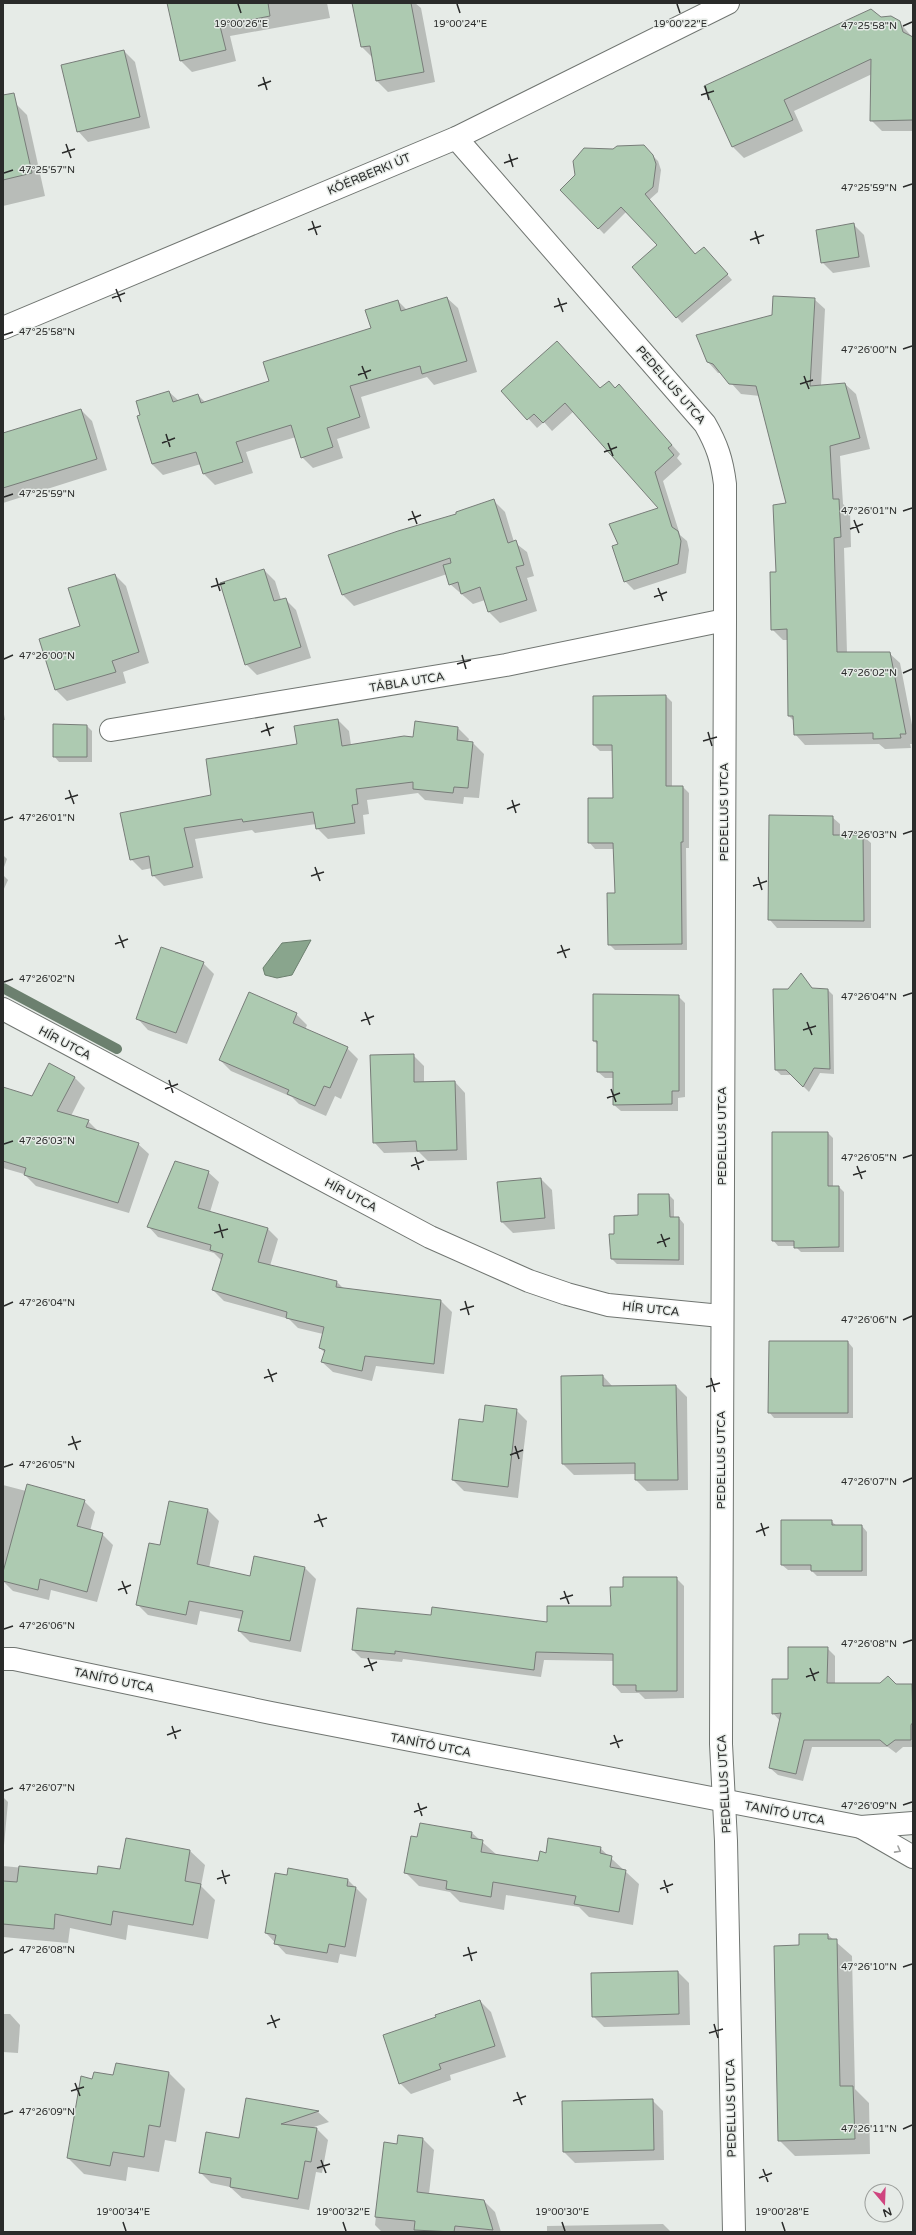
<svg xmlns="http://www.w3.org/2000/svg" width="916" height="2235" font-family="'Varela Round',sans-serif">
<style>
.water{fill:#89a58d;stroke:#6c806f}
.shadow{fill:#0003}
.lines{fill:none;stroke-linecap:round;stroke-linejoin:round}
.stream{stroke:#6c806f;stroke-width:10}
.building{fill:#adcab1;stroke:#787d79}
.minor-casing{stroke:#707571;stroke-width:24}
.minor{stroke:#fff;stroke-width:22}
.oneway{stroke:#9fa09f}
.ticks{fill:none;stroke:#2a2b2a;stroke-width:1.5}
.labels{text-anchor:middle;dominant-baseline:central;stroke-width:3;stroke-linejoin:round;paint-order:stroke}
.street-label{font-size:12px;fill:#2a2b2a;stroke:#e6ebe7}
.ticks-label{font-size:10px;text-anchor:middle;fill:#2a2b2a;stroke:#e6ebe7;stroke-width:3;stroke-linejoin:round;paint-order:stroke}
</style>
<rect width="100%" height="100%" fill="#e6ebe7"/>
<polygon class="water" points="311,940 292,975 277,978 265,975 263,968 282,943"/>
<g class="shadow">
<polygon points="327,3 330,18 230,36 236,61 192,72 181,61 168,4"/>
<polygon points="380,3 415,3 421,8 435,82 388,92 377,81 373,58 362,47"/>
<polygon points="881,18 899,22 913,38 913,131 882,131 871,120 872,74 794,111 803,131 744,158 733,147 705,87"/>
<polygon points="124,51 135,62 150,128 88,142 78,131"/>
<polygon points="16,104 27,115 45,196 3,206 3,107"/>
<polygon points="643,146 658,161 661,170 658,192 649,200 696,255 709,253 732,280 682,323 633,267 658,245 627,211 604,234 562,190 613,150"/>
<polygon points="853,224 864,235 870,267 833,273 822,262"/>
<polygon points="447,298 458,308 477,372 434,385 427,377 361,397 370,428 337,439 343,458 313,468 302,457 296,437 246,452 253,473 215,485 204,474 201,464 163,475 152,464 169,392 179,401 198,395 205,402 270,382 372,329 398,301 407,310"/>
<polygon points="814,299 825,309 821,386 845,384 856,394 870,449 840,456 843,504 850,511 851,547 844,548 847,653 889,653 900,663 913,730 913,744 910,744 911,748 885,749 879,744 805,745 795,734 794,721 789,716 788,640 783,640 772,629 787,504 760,396 741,394 722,373 718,373 708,362 773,316"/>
<polygon points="615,388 628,395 680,454 677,458 682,464 663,481 680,535 687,541 689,550 686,573 634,590 625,581 619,545 659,508 574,411 552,431 544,422 537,428 503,391"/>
<polygon points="81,410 92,421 107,470 3,503 3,434"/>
<polygon points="494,501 505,512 514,542 527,552 534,576 527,578 537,611 500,623 489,612 485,600 473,604 450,584 447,574 354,606 343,595 330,555 458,515"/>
<polygon points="264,570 275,581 281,600 285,599 296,610 311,658 257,675 246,664"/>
<polygon points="115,575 126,586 149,663 123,672 126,683 67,701 56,690 41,640 81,627"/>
<polygon points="666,696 672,702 672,787 683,787 689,793 689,848 686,848 687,950 615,950 609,944 616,894 614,849 595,849 589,842 614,799 613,751 600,751 594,745"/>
<polygon points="3,709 5,720 3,720"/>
<polygon points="338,720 349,731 351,745 413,738 458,728 469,739 468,742 473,743 484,754 479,798 464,797 463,804 425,800 418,793 367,800 369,814 363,815 365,834 328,839 317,828 316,824 255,833 252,830 195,839 203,878 164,886 153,875 152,868 142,870 131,859 212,796"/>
<polygon points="87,726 92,731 92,762 59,762 54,756"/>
<polygon points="832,817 840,824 840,836 863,836 871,843 871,928 777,928 770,920"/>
<polygon points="3,855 7,859 3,870"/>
<polygon points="3,875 8,880 3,891"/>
<polygon points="203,963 214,974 187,1044 148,1030 138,1019"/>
<polygon points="801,975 813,989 828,990 833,995 834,1074 820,1073 809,1092 792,1075 781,1075 776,1070 789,990"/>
<polygon points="678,996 685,1003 685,1097 678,1098 678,1111 621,1111 614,1105 614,1078 605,1078 598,1072 598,1045 594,1041"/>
<polygon points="296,1014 307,1025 305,1030 347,1048 358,1059 341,1099 335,1096 326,1116 299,1104 292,1097 231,1071 220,1060"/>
<polygon points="413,1055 424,1066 424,1083 455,1082 465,1093 467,1160 428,1161 419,1152 384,1153 374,1142"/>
<polygon points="74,1077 85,1088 71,1116 88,1121 99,1132 138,1144 149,1154 129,1213 36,1186 24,1174 3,1168 3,1089 33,1097"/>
<polygon points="828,1133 833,1138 833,1187 839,1187 844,1192 844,1252 801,1252 795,1246 778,1246 773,1240"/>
<polygon points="208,1172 219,1182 210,1212 268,1229 278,1239 270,1266 337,1282 344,1289 441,1301 452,1312 444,1374 376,1366 372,1381 333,1372 322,1362 325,1353 320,1348 323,1334 298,1328 289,1319 224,1301 213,1290 222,1261 214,1253 158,1237 148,1226"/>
<polygon points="541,1179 552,1190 555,1229 513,1233 502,1222"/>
<polygon points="669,1195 674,1200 674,1218 679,1218 684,1224 684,1265 617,1264 612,1259 639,1216"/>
<polygon points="848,1342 853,1348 853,1418 774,1418 769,1412"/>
<polygon points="603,1376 613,1387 676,1386 687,1397 688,1490 647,1491 636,1480 636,1474 574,1475 563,1464"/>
<polygon points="516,1410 527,1421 518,1498 464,1491 453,1480 483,1424"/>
<polygon points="3,1485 26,1491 84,1501 95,1512 90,1531 102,1534 113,1545 97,1602 51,1590 49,1600 13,1591 3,1581 5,1569 3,1569"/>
<polygon points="170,1502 208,1510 219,1521 209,1568 251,1577 255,1557 305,1568 316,1579 301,1652 250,1642 239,1631 242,1619 200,1611 197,1625 148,1615 137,1604 161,1546"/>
<polygon points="831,1521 837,1526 862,1526 867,1532 867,1576 817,1576 811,1570 788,1570 782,1565"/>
<polygon points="676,1578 684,1586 684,1698 645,1699 639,1693 621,1693 614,1685 614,1661 544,1660 541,1677 403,1659 402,1662 361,1658 353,1650 432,1616 548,1624 612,1607 624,1588"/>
<polygon points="827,1648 835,1656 835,1684 911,1685 913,1687 913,1747 903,1747 896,1753 888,1747 812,1747 803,1781 778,1775 770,1768 780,1721 773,1713 789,1680"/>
<polygon points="3,1797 8,1802 3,1856"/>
<polygon points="472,1833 497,1855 539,1862 547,1854 600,1848 639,1884 633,1925 589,1917 579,1907 506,1895 504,1910 460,1902 450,1892 419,1886 406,1873 418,1839"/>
<polygon points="190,1851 205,1865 201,1886 215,1900 208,1939 128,1925 126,1940 70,1928 68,1943 3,1937 3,1866 98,1875"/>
<polygon points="288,1876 348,1880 367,1899 356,1957 340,1954 338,1963 286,1954 266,1933"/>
<polygon points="828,1935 852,1956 855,2089 869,2103 870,2154 795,2156 779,2140"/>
<polygon points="678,1972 689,1983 690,2025 604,2027 593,2016"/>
<polygon points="480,2001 491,2012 506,2057 450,2075 451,2080 411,2094 400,2083 437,2018"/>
<polygon points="3,2014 10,2014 20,2025 18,2053 3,2052"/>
<polygon points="116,2064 169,2073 185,2089 176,2142 165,2140 159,2172 128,2167 126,2181 84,2174 68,2158 93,2080 114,2076"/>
<polygon points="247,2100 318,2112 329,2122 311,2128 317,2129 328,2140 322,2173 316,2172 309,2210 242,2198 230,2187 211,2183 200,2172 239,2139"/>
<polygon points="652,2100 663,2111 664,2160 575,2163 564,2152"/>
<polygon points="423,2139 434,2150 429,2194 484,2201 495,2212 501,2232 382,2232 375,2225 384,2144 398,2145"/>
<polygon points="663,2224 671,2232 547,2232 547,2226"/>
</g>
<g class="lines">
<polyline class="stream" points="3,988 117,1049"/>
</g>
<g class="building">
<polygon points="167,3 268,3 270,16 220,26 226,50 180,61"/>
<polygon points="352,3 411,3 424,72 376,81 370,46 361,47"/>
<polygon points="871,9 881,17 891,16 900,21 903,32 913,37 913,120 870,121 871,59 784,100 793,120 732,147 704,86"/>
<polygon points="124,50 140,117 77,132 61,65"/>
<polygon points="14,93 32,173 3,180 3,95"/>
<polygon points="644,145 653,155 656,164 653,187 645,194 695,254 704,247 728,274 676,318 632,267 657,245 621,207 598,229 560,190 575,175 573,161 584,148 613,149 617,146"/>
<polygon points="854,223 859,257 821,263 816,230"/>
<polygon points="773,296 815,298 810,386 845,383 860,438 830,446 833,499 839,499 841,537 834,538 837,652 890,652 906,734 900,734 901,738 873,739 873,733 794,735 793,716 788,716 787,629 771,630 770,572 776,572 773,505 786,503 756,386 729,384 713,364 707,362 696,335 772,315"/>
<polygon points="447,297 467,361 422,374 420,366 350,386 360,417 327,428 333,447 301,458 291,425 236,442 243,462 203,474 196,452 152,464 137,416 140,415 136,401 169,391 173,402 198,394 201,403 269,381 263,362 371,328 365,310 398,300 401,311"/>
<polygon points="557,341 600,388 609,381 615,388 619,384 672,445 668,448 674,455 655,472 672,527 678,531 681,541 678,564 624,582 612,546 618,544 609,524 658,508 565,403 543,423 534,414 527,420 501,391"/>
<polygon points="81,409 97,459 3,488 3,433"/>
<polygon points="494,499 508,543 516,540 524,565 516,567 527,600 488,612 480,587 461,594 458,582 449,585 443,565 451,563 450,558 342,595 328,555 398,531 456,514 456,512"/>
<polygon points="264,569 274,601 286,598 301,647 245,665 220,583"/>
<polygon points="115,574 139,652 112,661 116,672 55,690 39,639 80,626 68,588"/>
<polygon points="666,695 666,786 683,786 683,842 681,842 682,944 608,945 607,893 615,893 613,843 588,843 588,798 613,798 612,745 593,745 593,696"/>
<polygon points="338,719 342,746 404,736 413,737 415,721 458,727 457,740 473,742 468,788 454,787 453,793 413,789 413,782 356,789 358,804 352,805 355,823 316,829 313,812 243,822 242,819 184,828 193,867 152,876 149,856 130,860 120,813 211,795 206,759 297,744 294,726"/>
<polygon points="53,724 87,725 87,757 53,757"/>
<polygon points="769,815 833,816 833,835 863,835 864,921 768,920"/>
<polygon points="161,947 204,962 176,1033 136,1019"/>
<polygon points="801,973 812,988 828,989 830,1069 814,1068 803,1087 786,1070 775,1070 774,1030 773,989 788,989"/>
<polygon points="249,992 297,1013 293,1023 348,1047 330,1088 324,1086 315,1106 287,1094 289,1090 219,1060"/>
<polygon points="593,994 679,995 679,1091 672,1091 672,1104 613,1105 613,1072 597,1072 597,1041 593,1041"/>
<polygon points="414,1054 414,1082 455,1081 457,1150 417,1151 416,1141 373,1143 370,1055"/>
<polygon points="49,1063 75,1077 57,1111 89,1120 86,1127 139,1143 118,1203 24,1175 26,1168 3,1161 3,1087 32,1096"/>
<polygon points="772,1132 828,1132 828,1186 839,1186 839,1247 794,1248 794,1241 772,1241"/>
<polygon points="175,1161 209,1171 198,1208 268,1228 258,1262 337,1281 336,1287 441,1300 434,1364 365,1356 362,1371 321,1362 325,1350 319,1348 324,1327 286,1318 287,1312 212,1290 223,1254 210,1250 211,1245 147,1227"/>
<polygon points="541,1178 545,1218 501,1222 497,1182"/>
<polygon points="638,1194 669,1194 670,1217 679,1217 679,1260 611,1259 609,1234 614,1234 614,1216 638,1215"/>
<polygon points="769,1341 848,1341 848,1413 768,1413"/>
<polygon points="603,1375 603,1386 676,1385 678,1480 635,1480 635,1463 562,1464 561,1376"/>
<polygon points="485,1405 517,1409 508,1487 452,1480 459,1419 483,1422"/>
<polygon points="27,1484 85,1500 77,1526 103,1533 87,1592 40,1579 38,1590 3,1581 3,1572"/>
<polygon points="169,1501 208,1509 197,1564 250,1576 254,1556 305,1567 290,1641 238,1631 243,1611 189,1601 186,1615 136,1605 149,1543 160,1545"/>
<polygon points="781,1520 832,1520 832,1525 862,1525 862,1571 811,1571 811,1565 781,1565"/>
<polygon points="623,1577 677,1577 677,1691 636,1691 636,1685 613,1685 613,1654 536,1652 534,1670 395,1651 395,1654 352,1650 357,1608 431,1615 432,1607 547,1622 547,1606 611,1606 610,1587 623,1587"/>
<polygon points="788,1647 828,1647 827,1683 880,1683 888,1676 896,1684 912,1684 913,1722 911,1725 911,1740 895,1740 887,1746 880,1740 804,1740 796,1774 769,1768 781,1713 772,1714 772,1679 788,1679"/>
<polygon points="420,1823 472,1832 471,1838 483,1840 481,1852 538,1861 540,1851 546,1853 548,1838 601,1847 600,1853 612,1856 610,1867 626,1870 619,1912 574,1904 576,1896 493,1882 491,1897 446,1889 447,1881 404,1873 411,1836 417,1837"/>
<polygon points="126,1838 190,1850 185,1881 201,1884 193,1925 113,1911 111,1925 55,1914 54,1929 3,1924 3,1881 17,1882 19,1866 97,1874 98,1866 120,1869"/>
<polygon points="288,1868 348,1879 347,1886 356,1887 345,1947 329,1944 327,1953 274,1944 276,1935 265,1933 275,1873 287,1875"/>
<polygon points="799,1934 828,1934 828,1939 837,1939 840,2086 853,2086 855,2139 778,2141 774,1946 799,1945"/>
<polygon points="678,1971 679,2014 592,2017 591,1973"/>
<polygon points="480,2000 495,2046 439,2064 441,2069 399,2084 383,2035 436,2017 435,2015"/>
<polygon points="116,2063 169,2072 160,2127 149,2125 144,2157 113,2152 110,2166 67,2158 81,2076 92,2079 94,2072 113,2075"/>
<polygon points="246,2098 319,2111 281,2124 317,2128 311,2162 305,2161 298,2199 230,2187 231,2178 199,2173 206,2132 239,2138"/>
<polygon points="653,2099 654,2150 563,2152 562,2101"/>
<polygon points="398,2135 423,2138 417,2192 484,2200 493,2230 455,2226 454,2232 414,2230 415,2221 375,2217 384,2142 397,2144"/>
</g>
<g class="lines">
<g class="minor-casing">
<g id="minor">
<path d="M 456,138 L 705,424 C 717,445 722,460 725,484 L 725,620 L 721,1744 L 726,1841 L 734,2232"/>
<polyline points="3,328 456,138 728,3"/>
<polyline points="111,730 506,665 725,620"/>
<polyline points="3,1009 430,1237 529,1281 567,1294 608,1305 721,1316"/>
<polyline points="3,1659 14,1659 271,1713 861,1827 913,1823"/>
<polyline points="861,1827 913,1857"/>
</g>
</g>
<use href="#minor" class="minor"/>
</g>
<defs><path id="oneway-chevron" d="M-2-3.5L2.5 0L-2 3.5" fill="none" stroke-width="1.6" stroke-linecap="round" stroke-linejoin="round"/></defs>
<use class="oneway" href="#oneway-chevron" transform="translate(898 1850) rotate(29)"/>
<path class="ticks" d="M 238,4 L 241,13M 457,4 L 460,13M 677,4 L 680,13M 903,26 L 912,22M 263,77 L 267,90M 258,86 L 271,81M 705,86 L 709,100M 701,95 L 714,91M 66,144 L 71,158M 62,153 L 75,149M 509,154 L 513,167M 504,163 L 518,158M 4,173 L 13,170M 903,187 L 912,184M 312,221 L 317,235M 308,230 L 321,226M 755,231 L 759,244M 750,240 L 764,235M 116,289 L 121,302M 112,298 L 125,293M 558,298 L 563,312M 554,307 L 567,303M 4,335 L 13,332M 903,349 L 912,346M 362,366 L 367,379M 358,375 L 371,370M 804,376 L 809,389M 800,384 L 813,380M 166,434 L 170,447M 162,443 L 175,438M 608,443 L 613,456M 604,452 L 617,447M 4,497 L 13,494M 412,511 L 417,524M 903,511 L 912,508M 408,520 L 421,515M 854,520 L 859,533M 850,529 L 863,524M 216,578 L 220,591M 211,587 L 225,583M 658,588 L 663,601M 654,597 L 667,592M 462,655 L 466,669M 4,659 L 13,655M 457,664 L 471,660M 903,673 L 912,669M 266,723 L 270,736M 261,732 L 274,727M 708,732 L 712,746M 703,741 L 717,737M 69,790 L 74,804M 65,799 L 78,795M 512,800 L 516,813M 507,809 L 520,804M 4,820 L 13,817M 903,834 L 912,831M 315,867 L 320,881M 311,876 L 324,872M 758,877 L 762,890M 753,886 L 767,881M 119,935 L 124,948M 115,944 L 128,939M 561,945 L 566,958M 557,953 L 570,949M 4,982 L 13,979M 903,996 L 912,993M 365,1012 L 370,1025M 361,1021 L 374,1016M 807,1022 L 812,1035M 803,1030 L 816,1026M 169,1080 L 173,1093M 165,1089 L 178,1084M 611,1089 L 616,1102M 607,1098 L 620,1093M 4,1144 L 13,1141M 415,1157 L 419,1170M 903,1158 L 912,1155M 411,1166 L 424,1161M 857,1166 L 862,1179M 853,1175 L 866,1171M 219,1224 L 223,1238M 214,1233 L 228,1229M 661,1234 L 666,1247M 657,1243 L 670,1238M 465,1301 L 469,1315M 4,1306 L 13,1302M 460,1310 L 474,1306M 903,1320 L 912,1316M 268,1369 L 273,1382M 264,1378 L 277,1373M 711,1378 L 715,1392M 706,1387 L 720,1383M 72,1436 L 77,1450M 68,1445 L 81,1441M 515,1446 L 519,1459M 510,1455 L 523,1450M 4,1467 L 13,1464M 903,1482 L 912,1478M 318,1514 L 323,1527M 314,1522 L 327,1518M 761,1523 L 765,1536M 756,1532 L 769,1527M 122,1581 L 127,1594M 118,1590 L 131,1585M 564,1591 L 569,1604M 560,1599 L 573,1595M 4,1629 L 13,1626M 903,1643 L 912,1640M 368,1658 L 373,1671M 364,1667 L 377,1662M 810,1668 L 815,1681M 806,1677 L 819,1672M 172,1726 L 176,1739M 167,1735 L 181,1730M 614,1735 L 619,1748M 610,1744 L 623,1740M 4,1791 L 13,1788M 418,1803 L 422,1816M 903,1805 L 912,1802M 414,1812 L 427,1807M 222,1870 L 226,1884M 217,1879 L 230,1875M 664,1880 L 668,1893M 660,1889 L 673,1884M 468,1947 L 472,1961M 4,1953 L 13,1949M 463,1956 L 477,1952M 903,1967 L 912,1964M 271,2015 L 276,2028M 267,2024 L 280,2019M 714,2024 L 718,2038M 709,2033 L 723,2029M 75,2083 L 80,2096M 71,2091 L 84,2087M 517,2092 L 522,2105M 513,2101 L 526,2096M 4,2114 L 13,2111M 903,2129 L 912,2125M 321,2160 L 326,2173M 317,2168 L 330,2164M 763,2169 L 768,2182M 759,2178 L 772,2173M 123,2222 L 126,2231M 343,2222 L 346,2231M 562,2222 L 565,2231M 782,2222 L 785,2231"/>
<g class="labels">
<g class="street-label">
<text transform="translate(369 174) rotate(-23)">KŐÉRBERKI ÚT</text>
<text transform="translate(671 385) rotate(49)">PEDELLUS UTCA</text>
<text transform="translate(407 682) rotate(-9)">TÁBLA UTCA</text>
<text transform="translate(724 812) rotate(-90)">PEDELLUS UTCA</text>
<text transform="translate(65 1043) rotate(28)">HÍR UTCA</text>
<text transform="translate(722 1136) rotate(-90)">PEDELLUS UTCA</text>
<text transform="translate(351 1195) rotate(28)">HÍR UTCA</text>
<text transform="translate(651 1309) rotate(6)">HÍR UTCA</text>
<text transform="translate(721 1460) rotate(-90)">PEDELLUS UTCA</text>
<text transform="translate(114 1680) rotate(12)">TANÍTÓ UTCA</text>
<text transform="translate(431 1745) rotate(11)">TANÍTÓ UTCA</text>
<text transform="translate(724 1784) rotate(-93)">PEDELLUS UTCA</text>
<text transform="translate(785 1813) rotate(11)">TANÍTÓ UTCA</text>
<text transform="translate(731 2108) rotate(-91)">PEDELLUS UTCA</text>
</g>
</g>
<g class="ticks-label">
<text x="241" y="27">19°00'26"E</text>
<text x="460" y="27">19°00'24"E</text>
<text x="680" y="27">19°00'22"E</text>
<text x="869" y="29">47°25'58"N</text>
<text x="47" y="173">47°25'57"N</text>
<text x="869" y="191">47°25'59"N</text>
<text x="47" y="335">47°25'58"N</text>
<text x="869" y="353">47°26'00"N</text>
<text x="47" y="497">47°25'59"N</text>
<text x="869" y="514">47°26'01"N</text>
<text x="47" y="659">47°26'00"N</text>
<text x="869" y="676">47°26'02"N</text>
<text x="47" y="821">47°26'01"N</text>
<text x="869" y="838">47°26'03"N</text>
<text x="47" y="982">47°26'02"N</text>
<text x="869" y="1000">47°26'04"N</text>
<text x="47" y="1144">47°26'03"N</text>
<text x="869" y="1161">47°26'05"N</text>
<text x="47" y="1306">47°26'04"N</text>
<text x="869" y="1323">47°26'06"N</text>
<text x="47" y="1468">47°26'05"N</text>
<text x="869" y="1485">47°26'07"N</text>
<text x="47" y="1629">47°26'06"N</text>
<text x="869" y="1647">47°26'08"N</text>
<text x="47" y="1791">47°26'07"N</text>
<text x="869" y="1809">47°26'09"N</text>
<text x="47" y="1953">47°26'08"N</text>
<text x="869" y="1970">47°26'10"N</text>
<text x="47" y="2115">47°26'09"N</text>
<text x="869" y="2132">47°26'11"N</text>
<text x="123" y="2215">19°00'34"E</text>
<text x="343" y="2215">19°00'32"E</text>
<text x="562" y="2215">19°00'30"E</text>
<text x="782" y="2215">19°00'28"E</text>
</g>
<rect width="916" height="2235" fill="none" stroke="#2a2b2a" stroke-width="8"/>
<g transform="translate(884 2203) rotate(161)"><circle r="19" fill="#e6ebe7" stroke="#9b9e9b"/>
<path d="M0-3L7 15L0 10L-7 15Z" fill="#cf457f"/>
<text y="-6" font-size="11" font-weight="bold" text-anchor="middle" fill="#2a2b2a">N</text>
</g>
</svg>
